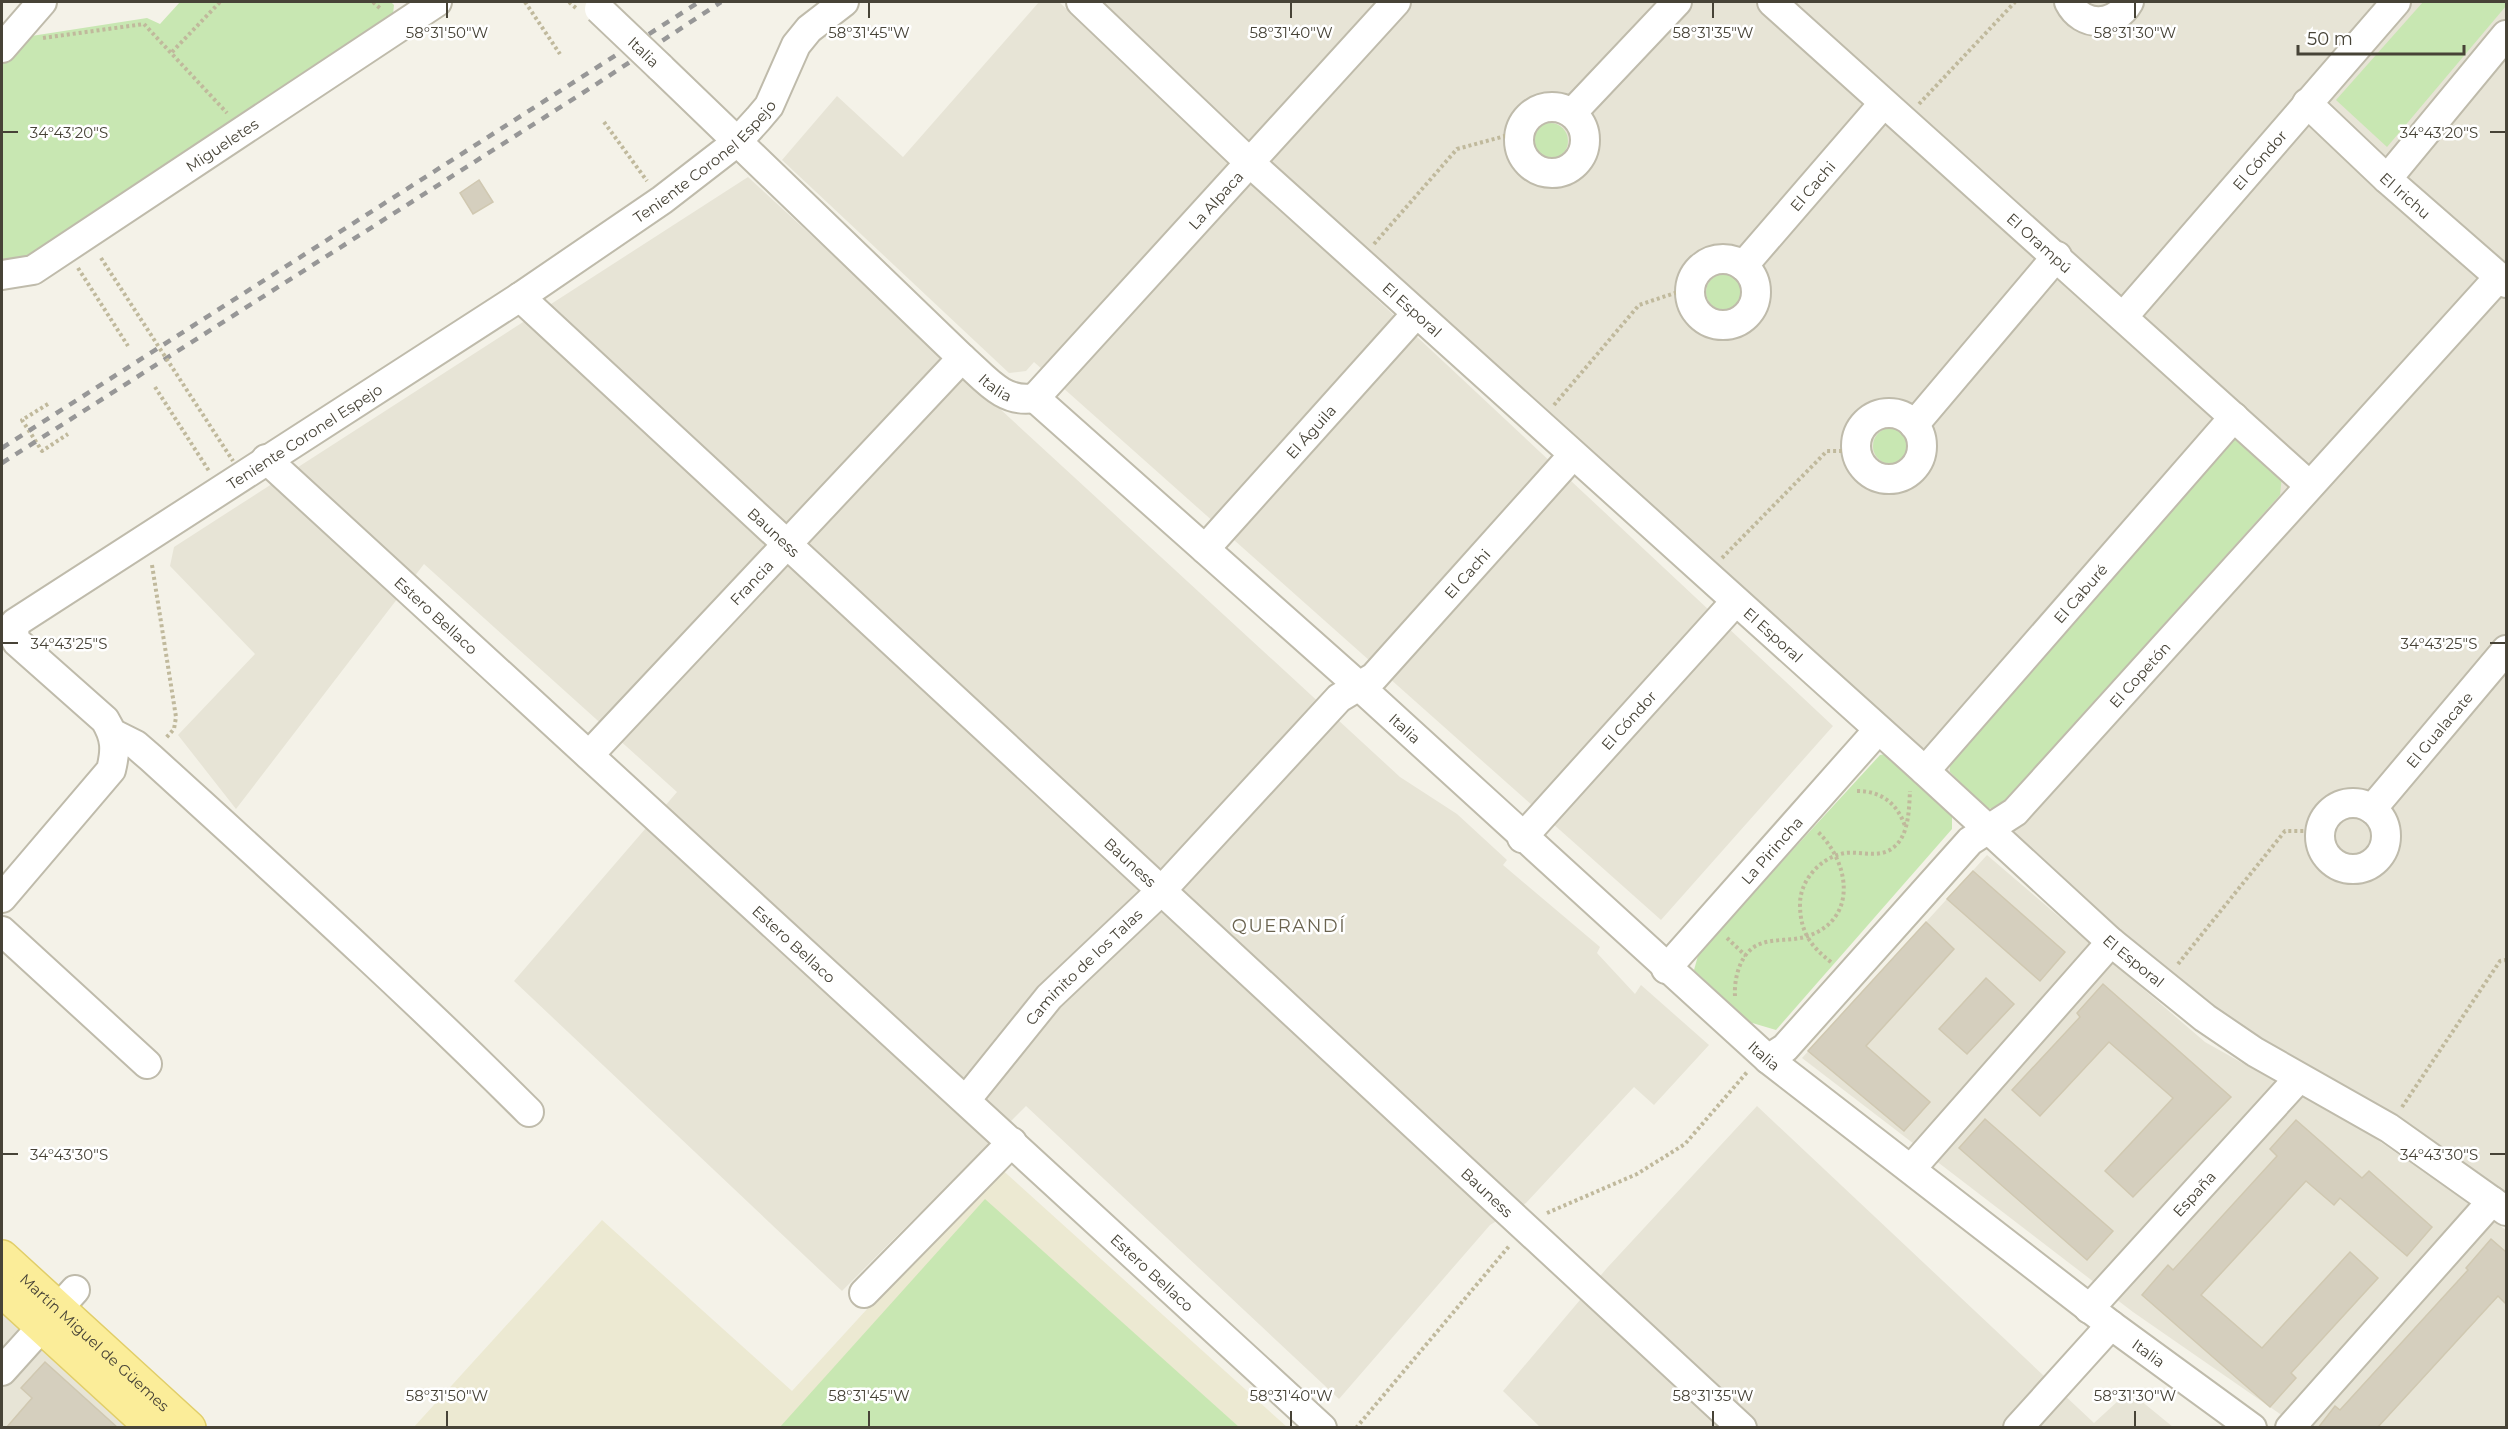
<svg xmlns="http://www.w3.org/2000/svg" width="2508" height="1429" font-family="Montserrat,sans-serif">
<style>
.residential{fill:#e7e4d6}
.education{fill:#ece9d2}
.green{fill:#c8e7b2}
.building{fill:#d5cfbe;stroke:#d0c8b1;stroke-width:1.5}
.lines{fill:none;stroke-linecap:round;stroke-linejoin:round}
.minor-casing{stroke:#bfbbab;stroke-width:32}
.major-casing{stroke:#e1ce69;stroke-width:36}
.path{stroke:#c0b99c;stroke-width:4;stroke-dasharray:3 3;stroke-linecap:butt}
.minor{stroke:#fff;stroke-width:28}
.major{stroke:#fbed99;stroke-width:33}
.rail{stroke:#979797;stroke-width:4.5;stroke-dasharray:8 8;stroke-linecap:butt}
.minor-bridge-casing{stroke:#bfbbab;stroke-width:32;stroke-linecap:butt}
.path-bridge{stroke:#c0b99c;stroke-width:4;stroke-dasharray:3 3;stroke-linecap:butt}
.minor-bridge{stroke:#fff;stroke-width:28}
.ticks{fill:none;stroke:#474337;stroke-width:2}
.labels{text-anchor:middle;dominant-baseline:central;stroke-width:5;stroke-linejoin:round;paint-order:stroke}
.street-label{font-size:15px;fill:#474337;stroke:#fff}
.quarter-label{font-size:18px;letter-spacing:1.5px;fill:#69624e;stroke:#fff}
.ticks-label{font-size:15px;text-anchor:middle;fill:#474337;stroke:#fff;stroke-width:5;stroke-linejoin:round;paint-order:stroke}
</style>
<rect width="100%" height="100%" fill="#f4f2e8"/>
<g class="residential">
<polygon points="1039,2 1059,2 1833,726 1661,920 1034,362 1026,371 1009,373 782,160 837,96 903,157"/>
<polygon points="1081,2 2506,2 2506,1211 2205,1018"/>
<polygon points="748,177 1400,777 1457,814 1507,860 1503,865 1600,947 1597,953 1635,994 1641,985 1709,1045 1654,1105 1634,1087 1526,1203 1490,1225 1339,1399 1026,1106 842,1291 514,981 677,792 424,564 236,809 178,735 255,654 170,566 174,547"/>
<polygon points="1987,855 2205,1042 2372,1136 2506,1230 2506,1427 2299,1427 2133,1312 1802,1058"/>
<polygon points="1757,1106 2094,1423 2129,1391 2173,1427 1540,1427 1503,1391 1607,1268"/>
<polygon points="2,1290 153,1427 2,1427"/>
</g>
<polygon class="education" points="998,1166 1287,1427 413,1428 602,1220 792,1391"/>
<g class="green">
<polygon points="180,2 391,2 394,5 392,24 16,266 2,265 2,65 25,37 147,18 160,24"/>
<polygon points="2423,2 2506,2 2506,6 2387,147 2336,100"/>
<circle cx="1550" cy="141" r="18"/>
<circle cx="1724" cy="292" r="18"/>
<circle cx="1891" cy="446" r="18"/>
<polygon points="2236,435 2282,476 2280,495 2001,806 1987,809 1950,772 1950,759"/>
<polygon points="1891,753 1952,807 1952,829 1776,1030 1749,1022 1694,970 1699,952 1880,755"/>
<polygon points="985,1199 1239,1427 780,1427"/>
</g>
<g class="building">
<polygon points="479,180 493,202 473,214 460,193"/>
<polygon points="1973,871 2065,952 2040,981 1947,899"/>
<polygon points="1926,922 1954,949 1866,1046 1930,1102 1904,1131 1808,1051"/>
<polygon points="1986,978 2014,1004 1967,1054 1939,1029"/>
<polygon points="2103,984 2231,1097 2133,1197 2105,1171 2173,1098 2109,1042 2040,1116 2012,1090 2080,1017 2077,1013"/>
<polygon points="1985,1119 2113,1231 2087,1260 1959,1148"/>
<polygon points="2296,1120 2362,1178 2369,1171 2432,1227 2407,1256 2340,1198 2334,1205 2306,1181 2201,1295 2262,1348 2350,1252 2378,1278 2291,1373 2296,1378 2270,1407 2142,1295 2168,1265 2173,1270 2277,1156 2270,1149"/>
<polygon points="2491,1239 2506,1252 2506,1304 2498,1296 2377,1428 2318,1428 2335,1406 2340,1410 2468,1270 2466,1268"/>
<polygon points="45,1362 118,1428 6,1428 32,1398 21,1388"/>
</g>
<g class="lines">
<g class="minor-casing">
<g id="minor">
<path id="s1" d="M 1081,2 L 1248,161 L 1925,771 L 2111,942 L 2205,1018 L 2255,1052 L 2389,1128 L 2506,1211"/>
<path id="s2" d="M 1772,2 L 2309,485"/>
<path d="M 2069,2 C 2082,28 2115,27 2129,2"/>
<polyline points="2,48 42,2"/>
<path id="s3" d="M 660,67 L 962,358 C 985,378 1003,404 1035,398"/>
<path id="s4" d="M 2307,103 L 2387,179 L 2506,283"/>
<circle cx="1552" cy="140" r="33"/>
<polyline points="1572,113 1677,2"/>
<polyline points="2387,179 2506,35"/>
<circle cx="1723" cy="292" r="33"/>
<path id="s5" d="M 1743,266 L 1883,104"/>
<path id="s6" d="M 2,275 L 33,270 L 437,2"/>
<path id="s7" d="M 520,297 L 1742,1428"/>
<path id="s8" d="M 2123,317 L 2396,2"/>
<path id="s9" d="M 1035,398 L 1359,686 L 1768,1059 L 2111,1325 L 2252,1428"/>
<path id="s10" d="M 1035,398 L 1396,2"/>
<circle cx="1889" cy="446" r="33"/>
<polyline points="1914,425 2057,256"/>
<path id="s11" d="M 266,459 L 1322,1428"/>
<path id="s12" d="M 1205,549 L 1416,314"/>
<path d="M 114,734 L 136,745 L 151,758 C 278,874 407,990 529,1112"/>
<path id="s13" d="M 589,755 L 962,358"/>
<path id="s14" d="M 1925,771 L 2234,417"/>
<circle cx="2353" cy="836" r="33"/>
<path id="s15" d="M 2372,809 L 2506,650"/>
<path id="s16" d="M 1522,838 L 1735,602"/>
<path id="s17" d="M 2,898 L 111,770 C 116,750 116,738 105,720 L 17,642 L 14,636 L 15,623 L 520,297 L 662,200 L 737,142 L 758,119 L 769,106 L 796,45 L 809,29 L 844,2"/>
<polyline points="2,931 147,1064"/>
<path id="s18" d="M 1666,969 L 1878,730"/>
<path id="s19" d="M 1768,1059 L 1785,1048 L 1970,841 L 2015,812 L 2499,277"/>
<path id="s20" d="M 966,1100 L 1049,997 L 1162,890 L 1339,698 L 1374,677 L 1573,455"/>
<polyline points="1911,1169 2111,942"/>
<polyline points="864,1293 1012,1142"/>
<path id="s21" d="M 2089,1309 L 2299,1078"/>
<polyline points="2,1371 75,1290"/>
<polyline points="2018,1428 2111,1325"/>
<polyline points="2290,1428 2492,1201"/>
</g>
</g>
<g class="major-casing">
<g id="major">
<path id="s22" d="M 2,1257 L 189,1428"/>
<polyline points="2,1290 153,1428"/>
</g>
</g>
<g class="path">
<polyline points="373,2 382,10"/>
<polyline points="525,2 560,54"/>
<polyline points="569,2 576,8"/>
<polyline points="43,38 144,24 227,113"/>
<polyline points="172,52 220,2"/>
<polyline points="1919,104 2015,2"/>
<polyline points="604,122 647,181"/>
<polyline points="1374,244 1457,149 1520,132"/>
<polyline points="78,268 128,346"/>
<polyline points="155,387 209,471"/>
<polyline points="48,404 22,420 42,451 68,434"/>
<polyline points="1554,405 1639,305 1690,288"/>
<polyline points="1722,558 1827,451 1856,451"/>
<polyline points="152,565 176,717 174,729 166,738"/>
<path d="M 1857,791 C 1881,791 1897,803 1905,826"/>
<polyline points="1727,938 1746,956"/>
<path d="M 1831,962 C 1810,946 1800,931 1800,904 C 1800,880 1821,857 1845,853 C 1862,851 1880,859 1894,847 C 1909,835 1909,809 1910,791"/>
<polyline points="2178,964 2285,831 2320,831"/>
<path d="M 1735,996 C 1734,980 1739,957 1754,947 C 1770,937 1791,942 1808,936 C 1858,919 1850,863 1818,832"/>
<polyline points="2402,1107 2500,961 2506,960"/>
<polyline points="1547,1213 1637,1174 1685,1144 1748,1071"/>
<polyline points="1356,1428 1510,1245"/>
</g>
<use href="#minor" class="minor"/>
<use href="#major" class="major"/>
<g class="rail">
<polyline points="2,448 699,2"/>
<polyline points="2,463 592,87 721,2"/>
</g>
<g class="minor-bridge-casing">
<g id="minor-bridge">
<path id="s23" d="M 599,9 L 660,67"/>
</g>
</g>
<polyline class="path-bridge" points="101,258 233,461"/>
<use href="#minor-bridge" class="minor-bridge"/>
</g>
<path class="ticks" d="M 447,3 L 447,18M 869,3 L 869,18M 1291,3 L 1291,18M 1713,3 L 1713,18M 2135,3 L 2135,18M 3,132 L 18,132M 2490,132 L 2505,132M 3,643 L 18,643M 2490,643 L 2505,643M 3,1154 L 18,1154M 2490,1154 L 2505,1154M 447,1411 L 447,1426M 869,1411 L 869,1426M 1291,1411 L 1291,1426M 1713,1411 L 1713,1426M 2135,1411 L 2135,1426"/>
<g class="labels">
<g class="street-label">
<text stroke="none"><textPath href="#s23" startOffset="62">Italia</textPath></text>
<text stroke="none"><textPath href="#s6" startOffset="258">Migueletes</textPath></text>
<text stroke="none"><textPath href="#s17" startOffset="1188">Teniente Coronel Espejo</textPath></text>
<text stroke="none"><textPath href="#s8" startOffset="208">El Cóndor</textPath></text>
<text stroke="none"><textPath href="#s5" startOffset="106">El Cachi</textPath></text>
<text stroke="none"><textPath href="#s4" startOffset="135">El Irichu</textPath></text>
<text stroke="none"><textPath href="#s10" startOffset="268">La Alpaca</textPath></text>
<text stroke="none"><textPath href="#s2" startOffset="360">El Orampú</textPath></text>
<text stroke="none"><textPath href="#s1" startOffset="452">El Esporal</textPath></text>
<text stroke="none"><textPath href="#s3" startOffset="464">Italia</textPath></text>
<text stroke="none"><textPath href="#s12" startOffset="158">El Águila</textPath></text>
<text stroke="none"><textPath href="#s17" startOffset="702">Teniente Coronel Espejo</textPath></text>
<text stroke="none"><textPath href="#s7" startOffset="346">Bauness</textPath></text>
<text stroke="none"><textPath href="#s20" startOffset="729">El Cachi</textPath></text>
<text stroke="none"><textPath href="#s13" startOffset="237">Francia</textPath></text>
<text stroke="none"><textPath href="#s14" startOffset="236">El Caburé</textPath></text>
<text stroke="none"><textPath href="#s11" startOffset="231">Estero Bellaco</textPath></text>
<text stroke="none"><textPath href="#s1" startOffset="938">El Esporal</textPath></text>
<text stroke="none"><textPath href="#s19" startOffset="537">El Copetón</textPath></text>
<text stroke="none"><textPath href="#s16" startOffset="159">El Cóndor</textPath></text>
<text stroke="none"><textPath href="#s9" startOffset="496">Italia</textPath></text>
<text stroke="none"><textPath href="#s15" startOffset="104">El Gualacate</textPath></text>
<text stroke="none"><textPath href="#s18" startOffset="159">La Pirincha</textPath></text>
<text stroke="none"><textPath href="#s7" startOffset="832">Bauness</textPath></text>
<text stroke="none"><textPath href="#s11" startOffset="717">Estero Bellaco</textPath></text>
<text stroke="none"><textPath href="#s1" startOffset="1424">El Esporal</textPath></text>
<text stroke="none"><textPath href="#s20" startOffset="178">Caminito de los Talas</textPath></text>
<text stroke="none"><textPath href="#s9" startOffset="982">Italia</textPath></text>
<text stroke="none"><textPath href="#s7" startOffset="1318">Bauness</textPath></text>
<text stroke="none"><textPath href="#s21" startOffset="156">España</textPath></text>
<text stroke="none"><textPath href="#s11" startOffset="1203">Estero Bellaco</textPath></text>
<text stroke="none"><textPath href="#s22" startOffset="126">Martín Miguel de Güemes</textPath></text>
<text stroke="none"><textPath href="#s9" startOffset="1468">Italia</textPath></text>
</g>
<g class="quarter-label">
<text x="1289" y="926">QUERANDÍ</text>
</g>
</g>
<g class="ticks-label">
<text x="447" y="38">58°31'50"W</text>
<text x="869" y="38">58°31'45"W</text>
<text x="1291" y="38">58°31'40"W</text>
<text x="1713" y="38">58°31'35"W</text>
<text x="2135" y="38">58°31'30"W</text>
<text x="69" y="138">34°43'20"S</text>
<text x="2439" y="138">34°43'20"S</text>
<text x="69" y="649">34°43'25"S</text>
<text x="2439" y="649">34°43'25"S</text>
<text x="69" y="1160">34°43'30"S</text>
<text x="2439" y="1160">34°43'30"S</text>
<text x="447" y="1401">58°31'50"W</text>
<text x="869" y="1401">58°31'45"W</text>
<text x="1291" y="1401">58°31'40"W</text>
<text x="1713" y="1401">58°31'35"W</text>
<text x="2135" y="1401">58°31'30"W</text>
</g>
<rect width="2508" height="1429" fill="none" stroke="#474337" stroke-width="6"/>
<path d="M2298 45v9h166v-9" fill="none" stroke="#474337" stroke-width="3"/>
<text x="2307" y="45" font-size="18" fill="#474337" stroke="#ffffff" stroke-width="4.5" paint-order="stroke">50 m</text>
</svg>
